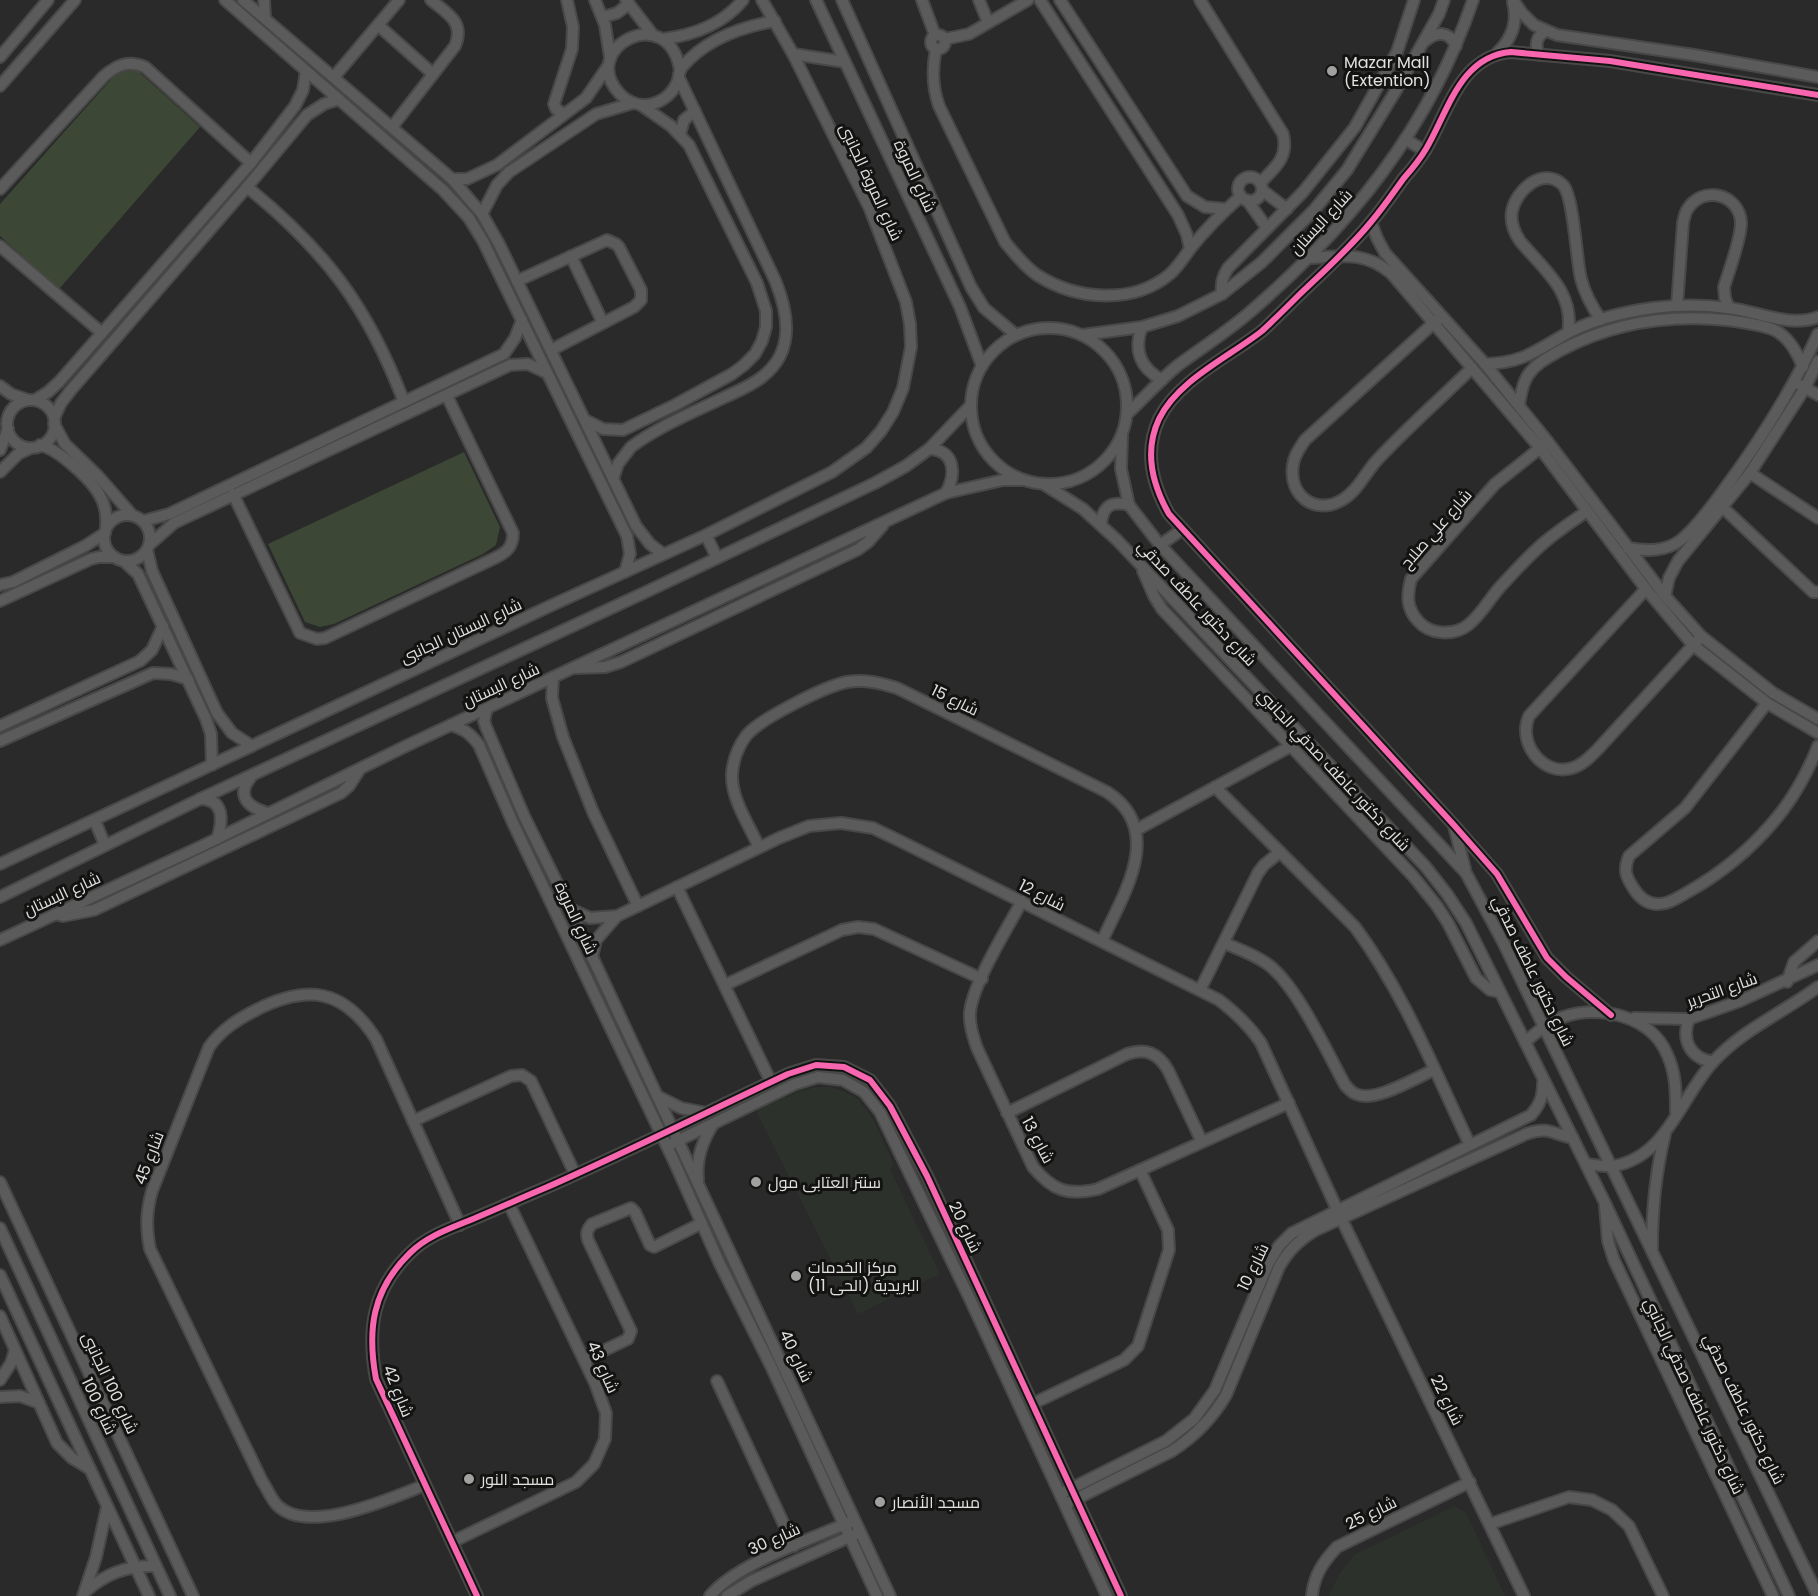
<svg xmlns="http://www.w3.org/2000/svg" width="1818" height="1596" font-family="Poppins,Cairo,sans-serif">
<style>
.built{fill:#2c322b}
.green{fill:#3c4735}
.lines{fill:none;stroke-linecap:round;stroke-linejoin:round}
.minor-casing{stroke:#474847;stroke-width:14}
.minor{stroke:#5a5b5a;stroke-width:10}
.cycleway-casing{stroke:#131312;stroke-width:10}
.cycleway{stroke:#f766af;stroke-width:6}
.poi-dot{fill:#a1a2a0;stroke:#131312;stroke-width:2}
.labels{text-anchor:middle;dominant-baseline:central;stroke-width:6;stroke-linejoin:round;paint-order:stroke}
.poi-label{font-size:16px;fill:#e1e2e0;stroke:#131312;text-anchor:start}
.street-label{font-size:16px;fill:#e1e2e0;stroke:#131312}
</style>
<rect width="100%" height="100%" fill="#292a29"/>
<g class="built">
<polygon points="816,1087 830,1087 843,1091 857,1098 865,1108 875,1123 894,1165 890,1169 940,1274 858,1314 757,1113 758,1109 800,1091"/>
<polygon points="1455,1506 1466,1513 1505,1596 1329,1596 1338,1576 1354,1555"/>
</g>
<g class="green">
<polygon points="125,70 138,71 200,127 59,289 0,236 0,204 115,75"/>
<polygon points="464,452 500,527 496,545 483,554 334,624 320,627 305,622 268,544"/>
</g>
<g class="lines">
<g class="minor-casing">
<g id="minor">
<polyline points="225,0 443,190 469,218 483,241 627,536 630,554 625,572"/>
<polyline points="243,0 452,179 482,214 499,244 636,526 650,544 663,554"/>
<polyline points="264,0 265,18"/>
<polyline points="595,0 605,25 610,57"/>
<polyline points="626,0 653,35"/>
<polyline points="816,0 960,307 982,366"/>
<polyline points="842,0 971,287 984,308 1016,335"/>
<polyline points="922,0 935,35"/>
<polyline points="979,0 988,22"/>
<polyline points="1040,0 1178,215 1187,235 1190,249"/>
<polyline points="1060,0 1187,196 1205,207 1226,209"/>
<path d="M 1200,0 L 1283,134 C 1289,157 1275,168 1260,183"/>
<polyline points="1513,0 1522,13 1534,25 1557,35 1694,55 1818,77"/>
<polyline points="603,17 617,13 629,4"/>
<polyline points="378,25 433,74"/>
<circle cx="938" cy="42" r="7"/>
<path d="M 663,39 C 694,35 722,25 743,0"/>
<polyline points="945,39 969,34 1028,0"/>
<path d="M 1425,41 C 1437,31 1449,31 1456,46"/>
<path d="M 936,49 C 932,69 932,86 939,106 L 1005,242 C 1015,254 1024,266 1037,275 C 1076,300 1133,305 1170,274 C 1178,267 1184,257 1190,249 C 1205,230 1223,212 1241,196"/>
<path d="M 1497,53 C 1512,39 1518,22 1513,2"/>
<polyline points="793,54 845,62"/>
<path d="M 1540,55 C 1534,46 1536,36 1546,31"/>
<polyline points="0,57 48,0"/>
<path d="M 680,70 C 668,0 578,48 619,93 C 627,102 640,107 652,104 C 664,101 674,92 678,80 C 679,75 679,71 682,67 C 706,39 740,27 775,21"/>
<polyline points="334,77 399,0"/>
<polyline points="0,86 75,0"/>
<polyline points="564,114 556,109 554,104 572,49 573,27 567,0"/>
<path d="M 392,127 L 455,46 C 465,22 448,14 431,0"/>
<polyline points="680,134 684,120 695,111"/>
<polyline points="1405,139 1425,151"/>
<circle cx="1250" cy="189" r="12"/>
<polyline points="452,179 467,179 497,165 586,98 608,66"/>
<path d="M 247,187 C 326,251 368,307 404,402"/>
<path d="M 0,189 L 104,76 C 117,65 128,60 145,67 L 251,163"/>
<polyline points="1262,190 1287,209"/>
<polyline points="1247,200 1267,228"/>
<polyline points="482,214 497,185 509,172 596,114 633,103"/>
<polyline points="1371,222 1377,238 1385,253 1485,364 1548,442 1665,596 1701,636 1773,693 1818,719"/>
<polyline points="0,246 102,333"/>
<polyline points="571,256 603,323"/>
<path d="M 1310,258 C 1342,256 1364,251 1391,273 L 1540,448 L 1646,589 L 1693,645 L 1767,703 L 1818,733"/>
<polyline points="517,281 607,240 616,244 619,247 641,290 641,300 634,307 551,350"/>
<path d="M 1222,294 C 1221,284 1222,277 1228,268 L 1303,192 L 1355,127 L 1397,52 L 1414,0"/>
<path d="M 1677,306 L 1683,223 C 1684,219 1685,213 1687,210 C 1702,184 1740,194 1741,223 C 1741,239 1729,271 1724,287 L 1725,298 L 1729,308"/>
<path d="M 1437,320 L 1305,440 C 1300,448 1294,455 1293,465 C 1288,495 1315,516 1342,500 C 1358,491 1366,471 1379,458 C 1408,427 1441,398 1472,368"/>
<path d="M 1142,327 C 1133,350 1140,368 1162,380"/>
<circle cx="1049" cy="406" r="78"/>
<path d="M 1568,333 C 1575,292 1544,270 1520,241 C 1514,232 1510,222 1512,211 C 1516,190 1543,166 1563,185 C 1574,197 1576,259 1581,279 C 1585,294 1592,307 1601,320"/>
<polyline points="1082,335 1142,327 1178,316 1222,294 1262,262 1314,210 1347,170 1395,92 1439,14 1444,0"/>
<path d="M 1485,364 C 1523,363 1535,351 1566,334 C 1588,322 1616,314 1640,310 C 1669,305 1699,304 1728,308 C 1758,311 1788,328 1818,317"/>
<polyline points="1800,385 1818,395"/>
<polyline points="0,386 11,394 28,400"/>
<polyline points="35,400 48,392 59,382 251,163 295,106 303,90 306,71"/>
<circle cx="31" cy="424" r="24"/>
<path d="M 1519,405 C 1521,395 1522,384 1528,375 C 1536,363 1549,357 1561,350 C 1612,323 1669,314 1727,320 C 1741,322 1758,324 1772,329 C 1788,335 1797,352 1803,367"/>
<path d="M 1127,414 C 1144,398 1159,381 1177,366 C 1201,348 1227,332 1250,312 C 1351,225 1430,127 1473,0"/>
<polyline points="54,418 61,403 71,390 247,187 307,115 324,104 339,99"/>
<polyline points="585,420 603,429 623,430 675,405 732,374 744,365 755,354 762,341 766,327 766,311 757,283 689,145 671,126 641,105"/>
<polyline points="54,424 65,444 98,476 132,515"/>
<polyline points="1122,436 1121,469 1129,505 1160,545 1466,873 1504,944 1818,1596"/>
<path d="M 40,445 C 58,449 92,480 100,496 C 106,506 107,517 106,528"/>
<path d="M 1544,445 L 1495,484 L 1411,579 C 1407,595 1406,608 1418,621 C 1430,635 1454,636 1468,625 C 1481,615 1490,598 1501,586 C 1515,571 1530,554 1546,541 C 1559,530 1573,521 1587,511"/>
<path d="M 929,449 C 956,450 956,475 946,493"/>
<polyline points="0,450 8,429"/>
<polyline points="0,472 18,454 31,448"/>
<polyline points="1750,473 1818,518"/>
<path d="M 613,479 L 618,464 L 631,447 C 659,426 694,412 725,397 C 738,391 751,386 762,377 C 795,352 789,314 775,280 L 679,78"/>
<polyline points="1045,485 1083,509 1117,540 1425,866 1447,894 1466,923 1605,1203 1789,1596"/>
<path d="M 233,494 L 300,633 L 317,639 L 325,638 L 495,558 C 507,552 513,547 513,533 L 447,396"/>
<polyline points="1718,503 1813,592 1818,592"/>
<circle cx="127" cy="538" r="23"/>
<polyline points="143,521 169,514 504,354 515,338 522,320"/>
<path d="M 1101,524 C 1103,505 1112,501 1129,505"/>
<polyline points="706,535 717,558"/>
<polyline points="149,545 174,523 510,365 528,364 547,373"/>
<polyline points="1160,545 1183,529"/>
<path d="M 1628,548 C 1647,551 1665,552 1681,540 C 1696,528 1712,506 1723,491 C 1760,441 1792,391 1818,334"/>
<polyline points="147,550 152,571 217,713 232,733 252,746"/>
<polyline points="124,561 138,574 206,719 211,734 212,765"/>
<polyline points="1143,571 1154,596 1162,609 1413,876 1437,906 1448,923 1476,978 1490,990 1500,992"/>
<polyline points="0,585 13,582 85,546 105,533"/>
<path d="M 1646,589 L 1529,716 C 1517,743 1543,777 1572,768 C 1583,765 1591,756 1598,749 L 1698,640"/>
<polyline points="1665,596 1669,578 1678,561 1750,473 1805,388 1818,361"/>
<polyline points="0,601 91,559 99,557 114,557"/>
<polyline points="575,668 605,667 621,662 857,550 868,542 883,525"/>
<polyline points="553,677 552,698 563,737 593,812 638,906"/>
<path d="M 1767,703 L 1685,808 L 1629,856 C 1623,870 1626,877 1634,889 C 1639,897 1646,903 1656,904 C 1667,905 1677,898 1686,893 C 1724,872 1756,845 1783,810 C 1797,791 1809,769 1818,746"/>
<polyline points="487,708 484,721 486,727 524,816 570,909 890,1596"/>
<path d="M 451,725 C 464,729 471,734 479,745 L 513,823 L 673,1159 L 719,1262 L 771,1366 L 877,1596"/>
<polyline points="0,726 140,661 152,650 163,626"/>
<polyline points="0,741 153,673 171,674 188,679"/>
<path d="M 251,777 C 235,796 249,808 268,813"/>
<path d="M 1215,787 L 1355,927 C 1404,993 1435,1072 1470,1145"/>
<path d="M 200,799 C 225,799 223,821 217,839"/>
<polyline points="95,821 105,845"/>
<polyline points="1454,826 1465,869"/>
<polyline points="1136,830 1291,746"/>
<path d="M 759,847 C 749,825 731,799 732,774 C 733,761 738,747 746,736 C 759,719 826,686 847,682 C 865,679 880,683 897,688 L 1107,792 C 1166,830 1123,895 1102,941"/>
<polyline points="0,864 550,606 706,535 832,472 866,448 881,431 893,412 903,388 911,347 910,324 906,302 870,209 793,54 762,0"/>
<polyline points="677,887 771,1082"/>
<polyline points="0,897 200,799 648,591 875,483 906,466 929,449 971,405"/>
<path d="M 1022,901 C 1007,929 973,983 970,1012 C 969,1024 973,1036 977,1048 L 1033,1167 C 1053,1191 1068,1196 1098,1189 L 1289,1103"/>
<path d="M 570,909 L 590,918 L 617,916 L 779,838 L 809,826 L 841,823 L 873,828 L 902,842 L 1219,1000 C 1236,1013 1249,1025 1261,1043 L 1341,1218 L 1524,1596"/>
<polyline points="55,914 63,916 94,910 341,793 349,786 360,769"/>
<polyline points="0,940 202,846 406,746 946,493 1003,480 1022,480"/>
<path d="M 1224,943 C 1238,949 1253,954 1266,963 C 1295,982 1327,1052 1345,1085 C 1348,1088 1352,1093 1356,1094 C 1375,1103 1415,1078 1434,1070"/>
<polyline points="592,957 596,940 617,916"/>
<polyline points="1787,982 1794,962 1818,941"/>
<polyline points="725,985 842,930 858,927 874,929 982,979"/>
<polyline points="1200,990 1258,873 1264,865 1280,852"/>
<path d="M 1611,1015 L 1566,977 L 1547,958 L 1497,874 L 1453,824 L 1169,514 C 1152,484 1144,451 1159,419 C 1178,380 1229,357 1262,331 C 1274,320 1286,308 1298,296 C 1323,272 1349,249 1371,222 C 1383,208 1393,193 1404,178 C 1412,169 1420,159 1426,149 C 1448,112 1460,56 1511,52 L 1610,61 L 1818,95"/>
<polyline points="1634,1018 1689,1019 1740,1001 1818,965"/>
<path d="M 1689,1019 C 1681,1040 1690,1058 1713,1062"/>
<path d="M 1525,1042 C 1537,1032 1548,1022 1563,1017 C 1599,1004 1651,1016 1667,1054 C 1676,1073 1676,1092 1676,1113"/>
<polyline points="657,1096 681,1108 707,1113"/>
<path d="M 1007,1113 L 1127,1054 C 1146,1048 1158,1053 1168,1070 L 1202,1142"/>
<polyline points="413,1121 511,1076 522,1075 531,1081 575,1174"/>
<polyline points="673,1143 795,1084 818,1077 843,1080 864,1092 880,1112 970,1299 1107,1596"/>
<path d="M 1586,1164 C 1595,1165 1605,1167 1613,1166 C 1666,1158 1681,1097 1713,1062 C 1742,1030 1784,1012 1818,987"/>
<path d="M 698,1180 C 696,1159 702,1142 713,1124"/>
<polyline points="0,1182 193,1596"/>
<polyline points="1605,1206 1608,1241 1614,1260 1773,1596"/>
<polyline points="0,1228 170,1596"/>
<path d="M 1652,1249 C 1652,1208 1655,1174 1665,1134"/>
<polyline points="0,1275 149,1596"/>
<polyline points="0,1316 57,1443 72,1458 90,1469"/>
<path d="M 584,1360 L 628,1339 L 631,1331 L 588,1240 C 586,1233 587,1230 592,1224 L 631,1208 L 635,1212 L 650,1245 L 654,1247 L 702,1223"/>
<polyline points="0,1380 11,1363 15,1350"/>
<polyline points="717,1381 794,1546"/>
<polyline points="0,1397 20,1396 39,1403"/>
<polyline points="1032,1404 1124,1360 1138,1346 1169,1250 1168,1230 1140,1170"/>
<path d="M 425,1485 C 391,1498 308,1536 277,1505 C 271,1499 267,1488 262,1481 L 150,1249 C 146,1228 146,1212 152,1191 L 209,1047 C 222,1029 237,1020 256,1010 C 308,984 344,989 376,1039 L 460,1225"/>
<path d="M 1066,1491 L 1166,1441 L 1194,1419 L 1215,1390 L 1269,1262 L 1279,1246 L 1292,1233 L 1531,1115 C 1540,1105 1543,1096 1543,1083"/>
<path d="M 1070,1502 L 1172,1451 C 1195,1436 1212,1419 1226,1395 L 1279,1267 C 1288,1251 1298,1241 1314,1231 L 1526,1134 C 1550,1126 1551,1134 1573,1138"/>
<polyline points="1490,1524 1569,1497 1592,1500 1612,1510 1629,1526 1663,1596"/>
<polyline points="452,1542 576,1482 594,1464 605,1439 606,1413 595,1383 509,1204"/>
<path d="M 86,1591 C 106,1573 129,1565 156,1566"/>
<polyline points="83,1596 96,1557 107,1507"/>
<path d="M 477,1596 L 376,1379 C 367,1330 372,1290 410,1253 C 427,1236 451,1228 473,1219 C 497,1209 521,1198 545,1188 C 627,1152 707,1112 788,1074 L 816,1065 L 844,1067 L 870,1080 L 890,1106 L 927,1176 L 1121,1596"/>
<path d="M 710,1596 C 736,1564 811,1539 850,1522"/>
<polyline points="727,1596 751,1581 856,1534"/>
<path d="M 1312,1596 C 1314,1575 1323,1562 1337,1547 L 1470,1482"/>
</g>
</g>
<use href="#minor" class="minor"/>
<g class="cycleway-casing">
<g id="cycleway">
<path d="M 1611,1015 L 1566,977 L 1547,958 L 1497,874 L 1453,824 L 1169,514 C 1152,484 1144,451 1159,419 C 1178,380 1229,357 1262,331 C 1274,320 1286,308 1298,296 C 1323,272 1349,249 1371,222 C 1383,208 1393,193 1404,178 C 1412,169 1420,159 1426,149 C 1448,112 1460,56 1511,52 L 1610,61 L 1818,95"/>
<path d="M 477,1596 L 376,1379 C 367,1330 372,1290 410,1253 C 427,1236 451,1228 473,1219 C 497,1209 521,1198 545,1188 C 627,1152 707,1112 788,1074 L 816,1065 L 844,1067 L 870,1080 L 890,1106 L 927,1176 L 1121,1596"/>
</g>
</g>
<use href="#cycleway" class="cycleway"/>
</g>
<g class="poi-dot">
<circle cx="1332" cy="71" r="6"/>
<circle cx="756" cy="1182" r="6"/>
<circle cx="796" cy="1276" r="6"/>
<circle cx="469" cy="1479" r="6"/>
<circle cx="880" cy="1502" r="6"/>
</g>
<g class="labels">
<g class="poi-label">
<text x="1344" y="62">Mazar Mall<tspan x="1344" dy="18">(Extention)</tspan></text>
<text x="768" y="1182">سنتر العتابى مول</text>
<text x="808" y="1267">مركز الخدمات<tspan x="808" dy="18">البريدية (الحى 11)</tspan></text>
<text x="481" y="1479">مسجد النور</text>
<text x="892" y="1502">مسجد الأنصار</text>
</g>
<g class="street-label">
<text transform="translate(915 176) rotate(65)">شارع المروة</text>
<text transform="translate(871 182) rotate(65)">شارع المروة الجانبى</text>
<text transform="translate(1321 222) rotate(-47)">شارع البستان</text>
<text transform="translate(1436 529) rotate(-49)">شارع علي صلاح</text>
<text transform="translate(1197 603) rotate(47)">شارع دكتور عاطف صدقي</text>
<text transform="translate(461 631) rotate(-25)">شارع البستان الجانبى</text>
<text transform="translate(501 685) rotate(-25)">شارع البستان</text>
<text transform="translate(955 700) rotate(26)">شارع 15</text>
<text transform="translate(1334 770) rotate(47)">شارع دكتور عاطف صدقي الجانبي</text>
<text transform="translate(62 894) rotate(-25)">شارع البستان</text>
<text transform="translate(1042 895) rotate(27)">شارع 12</text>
<text transform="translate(576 918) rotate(65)">شارع المروة</text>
<text transform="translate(1533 971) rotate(64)">شارع دكتور عاطف صدقي</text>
<text transform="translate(1722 990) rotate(-20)">شارع التحرير</text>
<text transform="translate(1038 1140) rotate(62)">شارع 13</text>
<text transform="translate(149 1158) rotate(-69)">شارع 45</text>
<text transform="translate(965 1227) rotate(65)">شارع 20</text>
<text transform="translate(1253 1267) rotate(-64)">شارع 10</text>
<text transform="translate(796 1356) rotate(65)">شارع 40</text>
<text transform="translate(603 1367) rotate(66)">شارع 43</text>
<text transform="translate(110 1383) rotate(65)">شارع 100 الجانبى</text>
<text transform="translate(398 1391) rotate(68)">شارع 42</text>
<text transform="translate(1694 1396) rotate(65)">شارع دكتور عاطف صدقي الجانبي</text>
<text transform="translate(1447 1400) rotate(64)">شارع 22</text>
<text transform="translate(99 1406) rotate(65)">شارع 100</text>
<text transform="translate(1744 1409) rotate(64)">شارع دكتور عاطف صدقي</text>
<text transform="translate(1371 1513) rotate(-26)">شارع 25</text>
<text transform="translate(774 1539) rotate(-24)">شارع 30</text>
</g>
</g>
</svg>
